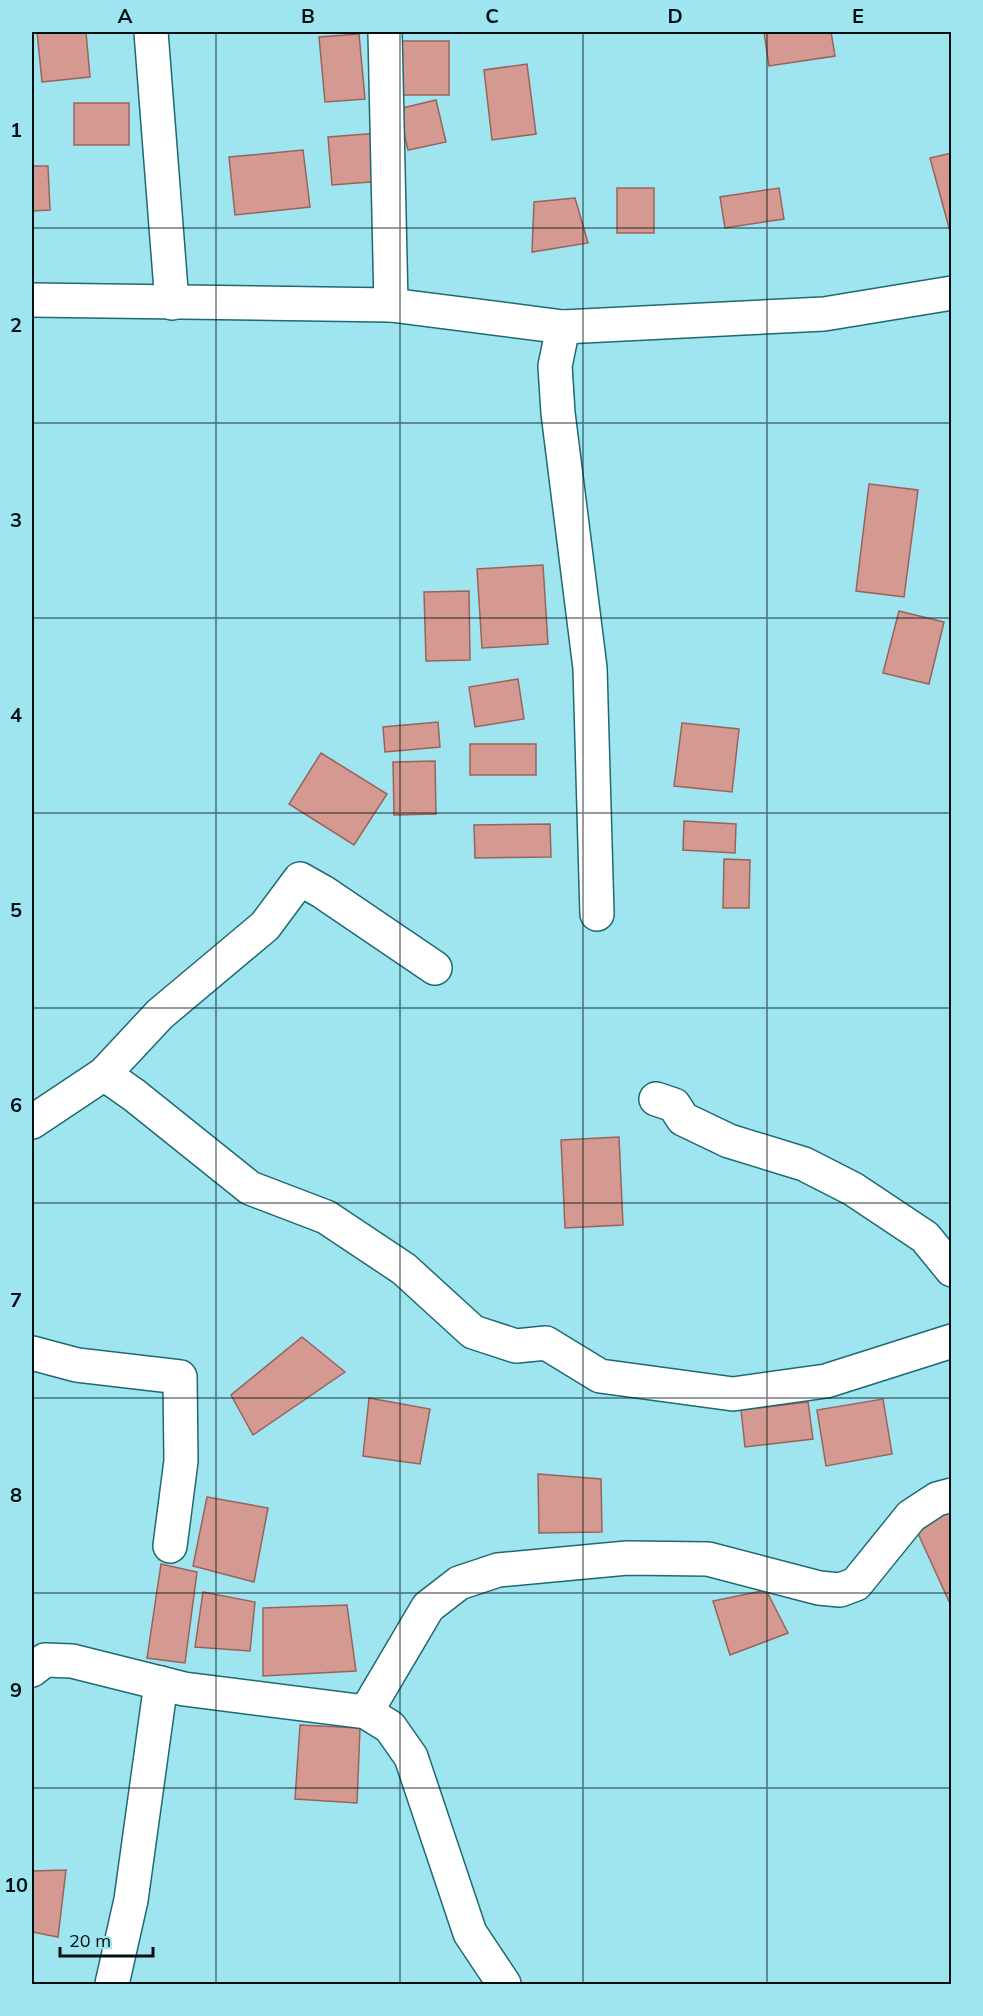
<svg xmlns="http://www.w3.org/2000/svg" width="983" height="2016" font-family="Mulish,sans-serif">
<style>
.building{fill:#d49991;stroke:#99635c;stroke-width:1.5}
.lines{fill:none;stroke-linecap:round;stroke-linejoin:round}
.minor-casing{stroke:#1e6972;stroke-width:36}
.minor{stroke:#fff;stroke-width:33}
.grid{fill:none;stroke:#001013;stroke-width:1.5;stroke-opacity:0.55}
.neatline{fill:none;stroke:#001013;stroke-width:2}
.grid-label{font-size:20px;text-anchor:middle;font-weight:bold;fill:#001013}
</style>
<rect width="100%" height="100%" fill="#9ee5f0"/>
<g class="building">
<polygon points="37,32 86,32 90,77 42,82"/>
<polygon points="764,32 831,32 835,56 769,66"/>
<polygon points="359,34 365,99 325,102 319,37"/>
<rect x="394" y="41" width="55" height="54"/>
<polygon points="527,64 536,134 492,140 484,70"/>
<polygon points="436,100 446,142 408,150 398,109"/>
<rect x="74" y="103" width="55" height="42"/>
<polygon points="379,133 383,181 332,185 328,137"/>
<polygon points="303,150 310,207 235,215 229,157"/>
<polygon points="952,153 952,235 951,235 930,158"/>
<polygon points="32,166 48,166 50,210 32,211"/>
<rect x="617" y="188" width="37" height="45"/>
<polygon points="779,188 784,219 725,228 720,197"/>
<polygon points="575,198 588,243 532,252 534,202"/>
<polygon points="869,484 918,490 904,597 856,591"/>
<polygon points="543,565 548,644 482,648 477,569"/>
<polygon points="469,591 470,660 426,661 424,592"/>
<polygon points="899,611 944,622 929,684 883,673"/>
<polygon points="518,679 524,719 475,727 469,687"/>
<polygon points="438,722 440,747 385,752 383,727"/>
<polygon points="682,723 739,729 732,792 674,786"/>
<rect x="470" y="744" width="66" height="31"/>
<polygon points="321,753 387,794 354,845 289,804"/>
<polygon points="435,761 436,814 394,815 393,762"/>
<polygon points="684,821 736,824 735,853 683,850"/>
<polygon points="550,824 551,857 475,858 474,825"/>
<polygon points="724,859 750,860 749,908 723,908"/>
<polygon points="619,1137 623,1225 565,1228 561,1140"/>
<polygon points="302,1337 345,1372 253,1435 231,1395"/>
<polygon points="369,1398 430,1409 420,1464 363,1456"/>
<polygon points="883,1399 892,1454 826,1466 817,1410"/>
<polygon points="808,1402 813,1439 745,1447 741,1410"/>
<polygon points="538,1474 601,1479 602,1532 539,1533"/>
<polygon points="207,1497 268,1508 254,1582 193,1566"/>
<polygon points="952,1511 952,1608 915,1527"/>
<polygon points="161,1564 197,1572 185,1663 147,1658"/>
<polygon points="766,1590 788,1633 730,1655 713,1601"/>
<polygon points="203,1592 255,1602 250,1651 195,1647"/>
<polygon points="347,1605 356,1671 263,1676 263,1608"/>
<polygon points="300,1725 360,1728 357,1803 295,1799"/>
<polygon points="66,1870 58,1937 32,1932 32,1871"/>
</g>
<g class="lines">
<g class="minor-casing">
<g id="minor">
<polyline points="151,32 172,303"/>
<polyline points="385,32 391,305"/>
<polyline points="32,300 391,305 563,327 824,314 952,293"/>
<polyline points="563,327 555,366 558,413 590,668 597,914"/>
<polyline points="104,1074 160,1014 265,926 300,879 323,892 435,968"/>
<polyline points="656,1099 674,1105 683,1119 729,1141 804,1164 853,1189 925,1237 952,1270"/>
<polyline points="32,1122 104,1074 134,1095 250,1188 326,1217 404,1269 473,1332 516,1346 546,1343 600,1376 733,1394 826,1381 952,1341"/>
<polyline points="32,1353 77,1365 180,1377 181,1461 170,1546"/>
<polyline points="32,1670 45,1660 72,1661 184,1689 366,1712 390,1727 411,1757 470,1933 504,1984"/>
<polyline points="366,1712 428,1607 459,1583 498,1570 627,1558 708,1559 819,1588 840,1590 856,1584 911,1516 937,1499 952,1495"/>
<polyline points="112,1984 131,1900 161,1683"/>
</g>
</g>
<use href="#minor" class="minor"/>
</g>
<path class="grid" d="M 216,32 L 216,1984M 400,32 L 400,1984M 583,32 L 583,1984M 767,32 L 767,1984M 32,228 L 952,228M 32,423 L 952,423M 32,618 L 952,618M 32,813 L 952,813M 32,1008 L 952,1008M 32,1203 L 952,1203M 32,1398 L 952,1398M 32,1593 L 952,1593M 32,1788 L 952,1788"/>
<rect width="983" height="2016" fill="none" stroke="#9ee5f0" stroke-width="66"/>
<path d="M60 1947v9h93v-9" fill="none" stroke="#001013" stroke-width="3"/>
<text x="69" y="1947" font-size="18" fill="#001013" stroke="#9ee5f0" stroke-width="4.5" paint-order="stroke">20 m</text>
<rect x="33" y="33" width="917" height="1950" class="neatline"/>
<g class="grid-label">
<text x="125" y="23">A</text>
<text x="308" y="23">B</text>
<text x="492" y="23">C</text>
<text x="675" y="23">D</text>
<text x="858" y="23">E</text>
<text x="16" y="137">1</text>
<text x="16" y="332">2</text>
<text x="16" y="527">3</text>
<text x="16" y="722">4</text>
<text x="16" y="917">5</text>
<text x="16" y="1112">6</text>
<text x="16" y="1307">7</text>
<text x="16" y="1502">8</text>
<text x="16" y="1697">9</text>
<text x="16" y="1892">10</text>
</g>
</svg>
